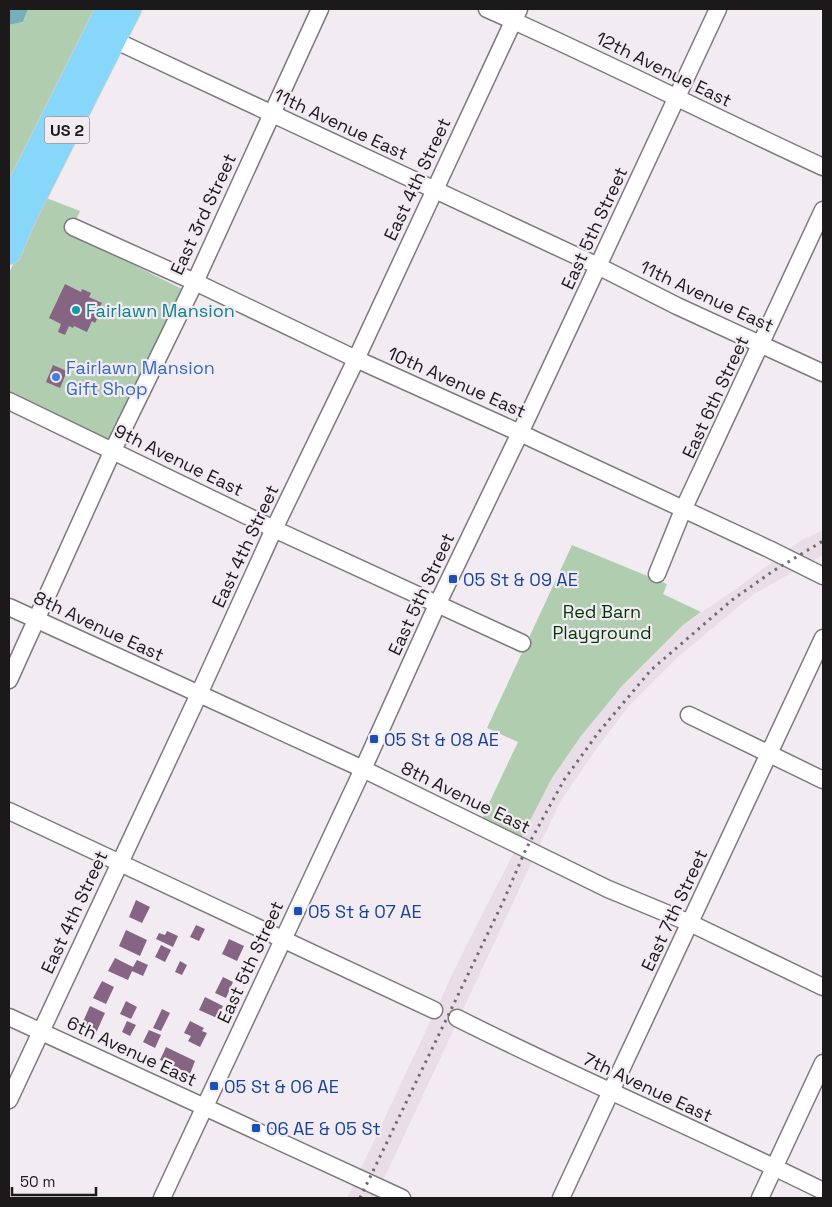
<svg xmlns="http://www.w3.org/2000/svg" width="832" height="1207" font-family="'Space Grotesk',sans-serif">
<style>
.built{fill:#e9dde8}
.green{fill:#b0cdb0}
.water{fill:#75b0b9}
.building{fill:#866584}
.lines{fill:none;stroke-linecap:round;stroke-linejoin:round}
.minor-casing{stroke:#7e797e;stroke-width:19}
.highway-casing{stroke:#cdcccd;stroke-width:26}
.minor{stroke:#fff;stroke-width:16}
.highway{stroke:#86d7f9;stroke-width:24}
.rail{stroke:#6f6b6e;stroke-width:3;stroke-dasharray:2.5 5;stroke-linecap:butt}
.culture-dot{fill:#0f9aa8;stroke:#f2ecf2;stroke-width:2}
.shop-dot{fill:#3f7fe0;stroke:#f2ecf2;stroke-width:2}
.transit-dot{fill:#1a4fb4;stroke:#f2ecf2;stroke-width:2}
.labels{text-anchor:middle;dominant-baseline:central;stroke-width:4.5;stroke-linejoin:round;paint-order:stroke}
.shield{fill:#f2ecf2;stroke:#5c585b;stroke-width:1}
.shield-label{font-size:16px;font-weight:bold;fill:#1b191a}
.street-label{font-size:18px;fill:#1b191a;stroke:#f2ecf2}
.culture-label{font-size:18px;fill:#0d838f;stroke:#f2ecf2;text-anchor:start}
.shop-label{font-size:18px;fill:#366cbe;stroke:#f2ecf2;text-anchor:start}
.transit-label{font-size:18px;fill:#164399;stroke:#f2ecf2;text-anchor:start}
.park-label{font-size:18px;fill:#003809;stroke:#f2ecf2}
</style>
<rect width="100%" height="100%" fill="#f2ecf2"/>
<polygon class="built" points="823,530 823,555 754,594 679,656 629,706 594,752 560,802 375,1198 347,1198 462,954 552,778 581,736 622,686 683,625 740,586 800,541"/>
<g class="green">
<polygon points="28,9 100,9 9,190 9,25 23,22"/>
<polygon points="44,197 80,211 70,233 184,290 111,438 107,440 9,393 9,273"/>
<polygon points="572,545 667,584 663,594 701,612 683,625 622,686 581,736 552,778 520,840 481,820 518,742 487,728"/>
</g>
<polygon class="water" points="9,9 28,9 23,22 9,25"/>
<g class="building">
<polygon points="65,284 81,292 82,289 91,293 89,297 102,303 96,317 98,317 95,323 92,321 87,332 74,326 73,328 69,326 65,335 58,332 61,324 49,318"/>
<polygon points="53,365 67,371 60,388 46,382"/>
<polygon points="136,900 150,907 142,923 129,917"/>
<polygon points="196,925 205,929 199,941 190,937"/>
<polygon points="126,930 147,940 140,956 119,946"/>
<polygon points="167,931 178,936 173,947 156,939 159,933 165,935"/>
<polygon points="229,939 244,946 237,961 222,954"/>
<polygon points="161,945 171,950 165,962 155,957"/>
<polygon points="115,958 133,967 137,960 148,965 143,976 132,971 128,980 108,971"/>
<polygon points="180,961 187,965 182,975 175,972"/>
<polygon points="223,977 233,982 226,998 215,993"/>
<polygon points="102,981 114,987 106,1004 93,998"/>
<polygon points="205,997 223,1006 217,1018 199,1010"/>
<polygon points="126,1001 137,1007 131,1019 120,1014"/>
<polygon points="90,1006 105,1013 96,1033 81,1026"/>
<polygon points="162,1009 170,1013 161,1031 153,1028"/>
<polygon points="127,1021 136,1025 130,1036 122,1032"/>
<polygon points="190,1021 204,1028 202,1031 207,1033 200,1047 188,1041 191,1036 184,1033"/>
<polygon points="149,1030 161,1035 155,1048 143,1042"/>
<polygon points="166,1047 195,1061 190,1074 160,1060"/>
</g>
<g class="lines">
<g class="minor-casing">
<g id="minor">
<path d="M 487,9 C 600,59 710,115 823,167"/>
<polyline points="112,39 598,266 677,306 823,373"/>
<polyline points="73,227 195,282 356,359 520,433 769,549 823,576"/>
<polyline points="9,401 274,529 522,643"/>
<polyline points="657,574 683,510 823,210"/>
<polyline points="9,607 363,769 608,889 690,923 823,987"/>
<polyline points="9,680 113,450 195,282 320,9"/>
<polyline points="689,715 823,780"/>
<polyline points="9,811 434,1010"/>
<polyline points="9,1017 402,1198"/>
<path d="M 457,1018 C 578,1079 702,1131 823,1191"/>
<polyline points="9,1100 199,694 274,529 351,370 519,9"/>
<polyline points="162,1198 363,769 437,605 520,433 718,9"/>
<polyline points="561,1198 823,638"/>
<polyline points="760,1198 823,1063"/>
</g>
</g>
<g class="highway-casing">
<g id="highway">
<polyline points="9,207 108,9"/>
<polyline points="9,252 25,215 129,9"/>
</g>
</g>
<use href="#minor" class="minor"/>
<use href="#highway" class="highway"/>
<polyline class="rail" points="360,1198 503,902 526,849 564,780 598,733 651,670 732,600 773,571 823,541"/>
</g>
<circle class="culture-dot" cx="76" cy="310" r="5"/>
<circle class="shop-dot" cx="56" cy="377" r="5"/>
<g class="transit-dot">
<rect x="448" y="574" width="10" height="10" rx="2.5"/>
<rect x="369" y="734" width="10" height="10" rx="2.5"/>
<rect x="293" y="906" width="10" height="10" rx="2.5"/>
<rect x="209" y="1081" width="10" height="10" rx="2.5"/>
<rect x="251" y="1123" width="10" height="10" rx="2.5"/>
</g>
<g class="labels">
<rect class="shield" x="44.5" y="116.5" width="45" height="27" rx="4"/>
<g class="shield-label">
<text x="67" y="130">US 2</text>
</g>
<g class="street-label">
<text transform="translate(664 69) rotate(26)">12th Avenue East</text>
<text transform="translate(341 124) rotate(25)">11th Avenue East</text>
<text transform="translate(417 179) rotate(-65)">East 4th Street</text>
<text transform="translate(203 214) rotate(-65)">East 3rd Street</text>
<text transform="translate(594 228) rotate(-65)">East 5th Street</text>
<text transform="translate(707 296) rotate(25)">11th Avenue East</text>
<text transform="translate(457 382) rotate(24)">10th Avenue East</text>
<text transform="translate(715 397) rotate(-65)">East 6th Street</text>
<text transform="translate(179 460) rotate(26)">9th Avenue East</text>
<text transform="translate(245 546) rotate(-65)">East 4th Street</text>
<text transform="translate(421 594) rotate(-65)">East 5th Street</text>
<text transform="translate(99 626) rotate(25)">8th Avenue East</text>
<text transform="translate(466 797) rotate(26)">8th Avenue East</text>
<text transform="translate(674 910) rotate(-65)">East 7th Street</text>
<text transform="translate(74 912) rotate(-65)">East 4th Street</text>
<text transform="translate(250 962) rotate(-65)">East 5th Street</text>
<text transform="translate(132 1051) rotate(25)">6th Avenue East</text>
<text transform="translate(648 1087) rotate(25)">7th Avenue East</text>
</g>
<g class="culture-label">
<text x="86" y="310">Fairlawn Mansion</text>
</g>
<g class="shop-label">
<text x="66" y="367">Fairlawn Mansion<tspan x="66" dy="21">Gift Shop</tspan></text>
</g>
<g class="transit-label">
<text x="463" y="579">05 St &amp; 09 AE</text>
<text x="384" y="739">05 St &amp; 08 AE</text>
<text x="308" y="911">05 St &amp; 07 AE</text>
<text x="224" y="1086">05 St &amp; 06 AE</text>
<text x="266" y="1128">06 AE &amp; 05 St</text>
</g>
<g class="park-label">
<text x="602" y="611">Red Barn<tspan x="602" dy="21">Playground</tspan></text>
</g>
</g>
<rect width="832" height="1207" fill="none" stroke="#1b191a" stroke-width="20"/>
<path d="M12 1187v8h84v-8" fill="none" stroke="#1b191a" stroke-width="2.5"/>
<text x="20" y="1187" font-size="15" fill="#1b191a" stroke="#f2ecf2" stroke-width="4" paint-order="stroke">50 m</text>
</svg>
